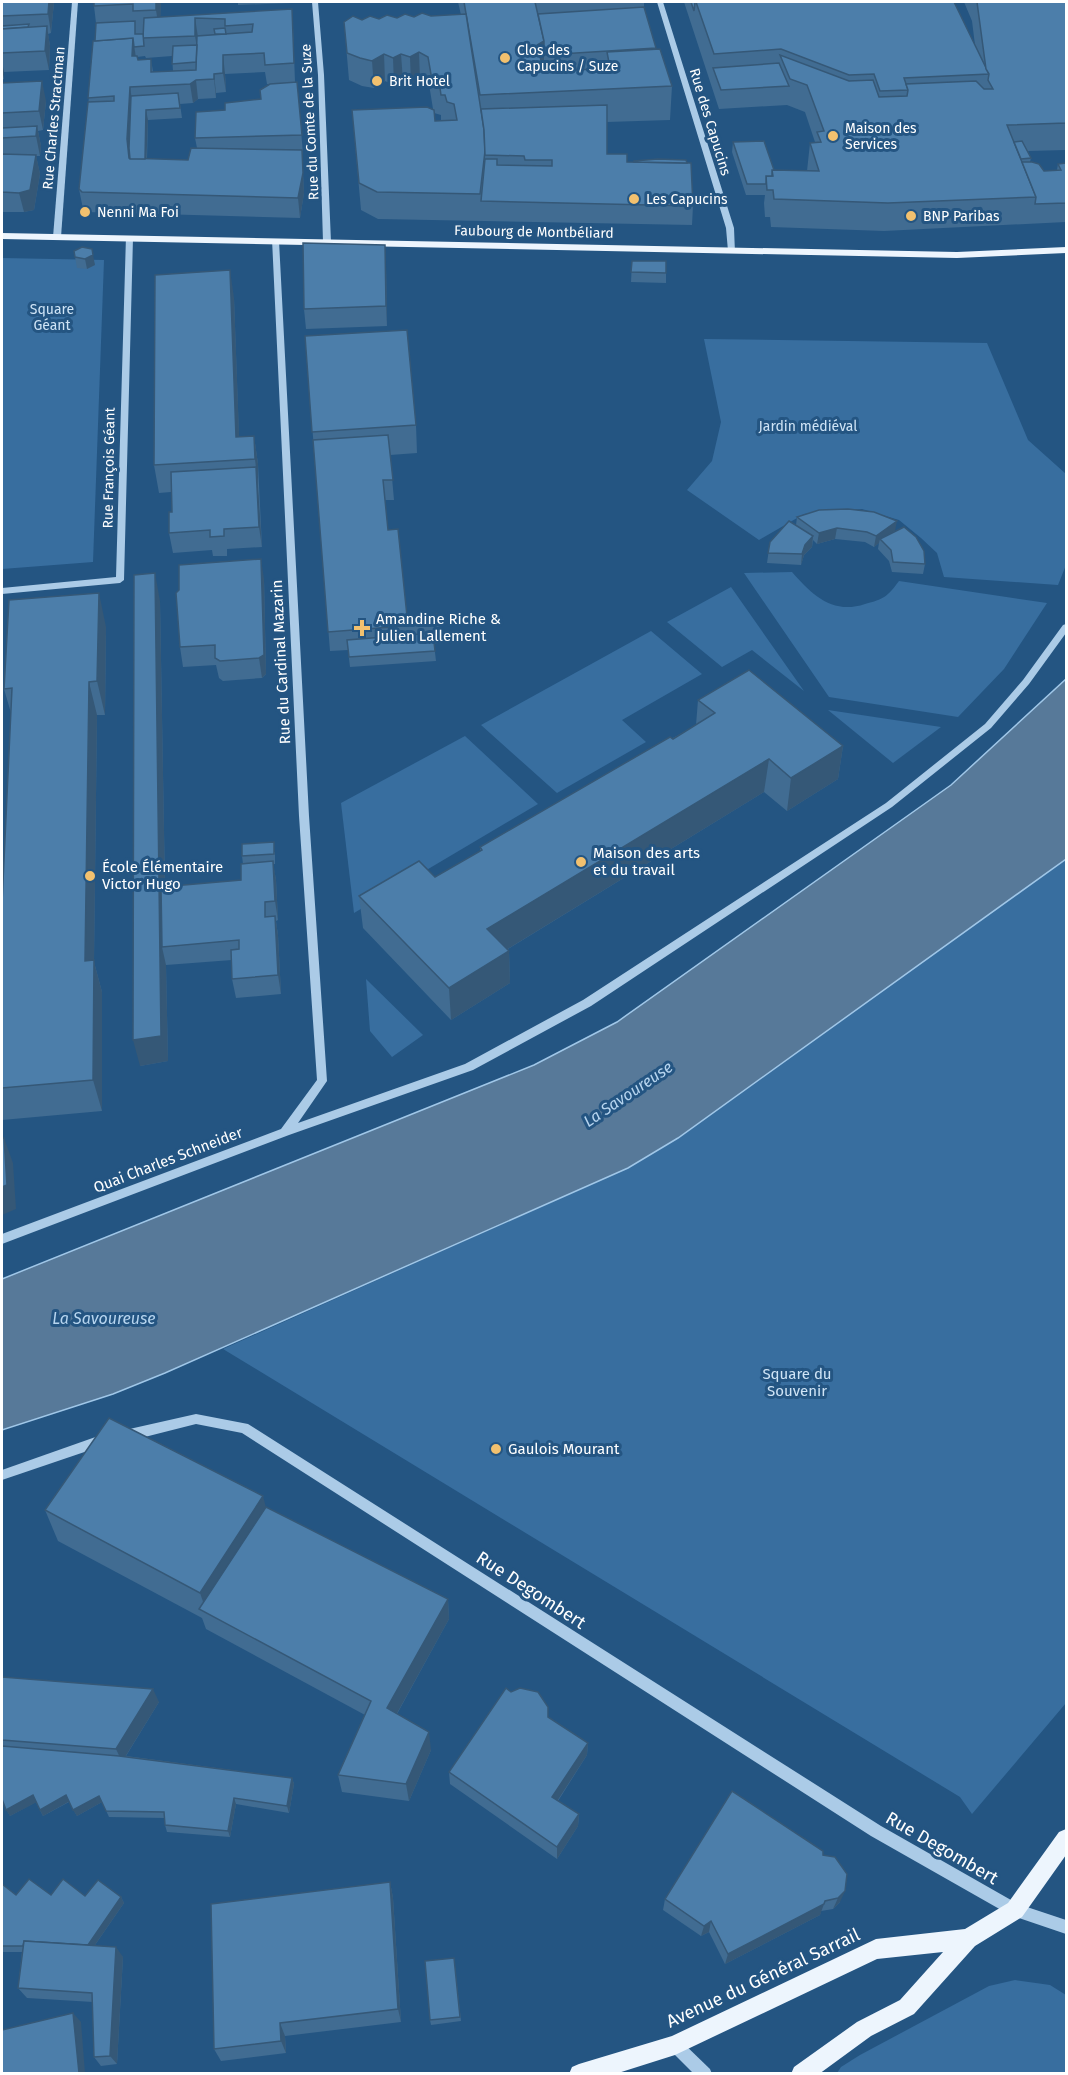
<svg xmlns="http://www.w3.org/2000/svg" width="1068" height="2075" font-family="'Fira Sans',sans-serif">
<style>
.green{fill:#386e9f}
.water{fill:#577999;stroke:#a0c7e8;stroke-width:1.5}
.lines{fill:none;stroke-linecap:round;stroke-linejoin:round}
.minor{fill:#abcbe7;fill-rule:evenodd}
.major{fill:#edf5fd;fill-rule:evenodd}
.wall{fill:#416c92;fill-rule:evenodd}
.shaded-wall{fill:#355877}
.building{fill:#4c7eaa;stroke:#355877;stroke-width:1.5}
.poi-dot{fill:#f2c16f;stroke:#245582;stroke-width:2}
.labels{text-anchor:middle;dominant-baseline:central;stroke-width:6;stroke-linejoin:round;paint-order:stroke}
.far-poi-label{font-size:14px;fill:#fff;stroke:#245582;text-anchor:start}
.far-street-label{font-size:14px;fill:#fff;stroke:#245582}
.far-park-label{font-size:14px;fill:#cfe4f6;stroke:#245582}
.poi-label{font-size:15px;fill:#fff;stroke:#245582;text-anchor:start}
.street-label{font-size:15px;fill:#fff;stroke:#245582}
.park-label{font-size:15px;fill:#cfe4f6;stroke:#245582}
.water-label{font-size:16px;font-style:italic;fill:#b7d5ef;stroke:#245582}
.near-street-label{font-size:18px;fill:#fff;stroke:#245582}
</style>
<rect width="100%" height="100%" fill="#245582"/>
<g class="green">
<polygon points="2,258 104,260 93,562 2,569"/>
<polygon points="704,339 987,343 1028,440 1066,474 1066,565 1058,585 944,577 937,553 921,538 899,520 862,509 804,514 759,540 687,490 712,461 721,422"/>
<path d="M 792,572 C 812,595 833,615 865,604 C 884,599 887,597 899,581 L 1047,603 L 1004,669 L 958,717 L 829,697 L 744,573 Z"/>
<polygon points="731,587 804,691 752,650 722,667 667,622"/>
<polygon points="651,631 702,674 622,720 646,742 557,793 481,725"/>
<polygon points="828,710 941,727 893,763"/>
<polygon points="465,736 538,804 354,913 341,803"/>
<polygon points="1066,859 1066,1703 972,1814 960,1797 223,1349 628,1168 678,1138"/>
<polygon points="366,979 423,1035 392,1057 370,1031"/>
<polygon points="1015,1980 1050,1985 1066,1995 1066,2073 837,2073 841,2067 860,2055 989,1986"/>
</g>
<polygon class="water" points="1066,679 1066,859 678,1138 628,1168 165,1373 113,1394 2,1430 2,1279 534,1065 617,1022 951,785"/>
<g class="lines">
<g class="minor">
<polygon points="72,2 78,2 61,237 57,239 53,237"/>
<polygon points="312,2 318,2 324,75 331,242 327,244 323,242 318,75"/>
<polygon points="657,2 663,2 734,228 735,253 728,251 726,228"/>
<polygon points="126,236 133,238 124,580 120,583 2,594 2,588 116,577"/>
<polygon points="272,239 279,241 309,816 327,1081 298,1123 465,1064 583,1000 886,803 985,724 1023,680 1063,625 1066,624 1066,633 1029,684 991,728 892,807 591,1006 473,1070 289,1135 2,1244 2,1234 281,1129 317,1080 299,816"/>
<polygon points="196,1414 248,1424 881,1826 1018,1904 1066,1920 1066,1934 1010,1915 871,1836 242,1433 196,1424 125,1442 121,1440 119,1436 121,1432 125,1430"/>
<polygon points="104,1434 108,1436 110,1440 108,1444 2,1480 2,1470"/>
<polygon points="675,2038 680,2040 710,2069 712,2074 694,2074 670,2050 668,2045 670,2040"/>
</g>
<g class="major">
<polygon points="2,233 957,252 1066,247 1066,253 957,258 2,239"/>
<polygon points="1066,1829 1066,1855 1022,1917 975,1946 914,2014 871,2036 819,2074 791,2074 794,2067 857,2022 900,2000 943,1952 877,1959 675,2055 615,2074 569,2074 572,2067 579,2064 672,2036 876,1939 965,1929 1008,1903 1059,1832"/>
</g>
</g>
<g class="wall">
<polygon points="2,2 54,2 51,33 48,34 50,46 49,70 4,72 4,79 2,80"/>
<path d="M 161,2 L 160,17 L 292,9 L 293,28 L 295,82 L 297,82 L 303,154 L 302,154 L 304,193 L 300,218 L 85,212 L 83,209 L 79,189 L 95,41 L 96,23 L 94,6 ZM 145,56 L 146,58 L 172,56 L 173,71 L 153,72 L 151,59 L 138,60 L 137,57 ZM 265,72 L 267,84 L 269,84 L 261,99 L 225,110 L 195,138 L 197,148 L 188,160 L 147,159 L 148,120 L 182,118 L 180,104 L 193,103 L 198,99 L 216,98 L 216,93 L 226,92 L 225,74 Z"/>
<polygon points="238,2 292,2 292,3 238,5"/>
<path d="M 458,2 L 644,2 L 644,7 L 656,50 L 672,86 L 670,120 L 607,122 L 607,154 L 627,162 L 693,206 L 692,225 L 378,219 L 361,210 L 352,110 L 433,109 L 429,84 L 420,80 L 411,84 L 403,81 L 394,85 L 385,81 L 374,88 L 362,86 L 349,80 L 344,22 L 461,15 ZM 434,113 L 441,115 L 441,121 L 435,121 Z"/>
<polygon points="684,2 954,2 975,45 972,21 964,2 1066,2 1066,150 1028,151 1031,158 1030,162 1044,171 1057,170 1058,164 1066,163 1066,222 884,231 771,227 770,217 765,217 764,203 765,195 746,195 732,152 733,142 774,170 807,171 810,143 815,142 805,112 787,105 719,109"/>
<polygon points="2,83 46,101 43,130 38,131 41,146 40,156 36,156 40,174 34,210 24,212 2,212"/>
<polygon points="74,251 95,265 87,269 77,268"/>
<polygon points="632,261 666,261 666,283 631,282"/>
<polygon points="386,265 387,326 306,329 304,309"/>
<polygon points="234,298 239,437 254,436 258,464 262,547 227,549 227,556 213,556 212,550 173,553 169,533 172,512 171,492 159,493 154,465"/>
<polygon points="305,336 416,425 417,453 390,455 394,500 385,500 388,530 407,616 441,623 442,643 434,644 436,661 350,667 348,650 330,651"/>
<polygon points="797,517 895,531 925,564 923,574 892,572 889,561 878,549 879,543 874,547 865,542 835,539 817,544 813,540 812,547 804,555 801,565 767,563 770,542 796,525"/>
<polygon points="264,579 266,674 262,678 223,681 219,678 216,665 183,667 180,647 179,590"/>
<polygon points="160,601 165,887 241,880 243,864 242,856 275,852 275,864 273,864 276,880 278,920 276,921 278,935 281,994 236,998 232,979 232,960 166,965 168,1061 140,1066"/>
<polygon points="106,627 105,715 97,715 94,962 102,992 102,1111 2,1120 2,903 11,713 4,689"/>
<polygon points="698,700 843,746 838,779 787,811 764,792 508,949 509,951 510,983 451,1020 363,928 359,896 435,877 480,851 480,847 696,725"/>
<polygon points="266,1507 448,1599 449,1619 397,1714 431,1750 409,1801 342,1792 338,1775 365,1715 206,1629 202,1618 58,1541 45,1510"/>
<polygon points="2,1677 159,1702 126,1756 292,1778 294,1784 289,1813 236,1804 230,1837 167,1832 165,1825 164,1818 109,1817 102,1802 77,1816 69,1802 43,1816 36,1802 10,1816 2,1802"/>
<polygon points="548,1717 588,1743 587,1755 558,1801 579,1814 578,1826 557,1859 450,1784 449,1772"/>
<polygon points="823,1855 840,1902 833,1909 821,1911 820,1915 725,1964 709,1932 701,1936 663,1910 665,1899"/>
<polygon points="390,1882 393,1898 401,2022 285,2036 286,2053 221,2061 214,2049"/>
<polygon points="2,1884 16,1895 121,1897 124,1903 95,1945 123,1957 117,2064 101,2066 94,2057 93,2002 27,1998 18,1988 22,1952 2,1952"/>
<polygon points="454,1958 461,2021 431,2025 430,2020"/>
</g>
<g class="shaded-wall">
<polygon points="49,2 54,2 51,33 48,14"/>
<polygon points="156,2 161,2 160,36 156,10"/>
<polygon points="195,18 198,37 198,54 195,36"/>
<polygon points="47,26 50,46 49,70 45,51"/>
<polygon points="133,38 136,58 132,56"/>
<polygon points="544,41 544,74 537,45"/>
<polygon points="419,52 420,80 411,84 410,57"/>
<polygon points="384,54 385,81 374,88 372,61"/>
<polygon points="401,54 403,81 394,85 393,58"/>
<polygon points="223,55 225,74 226,92 223,73"/>
<polygon points="2,62 4,72 4,79 2,70"/>
<polygon points="214,74 216,93 216,98 214,79"/>
<polygon points="196,80 198,99 193,103 190,84"/>
<polygon points="42,81 46,101 43,130 39,111"/>
<polygon points="130,87 133,106 130,159 129,158 127,139"/>
<polygon points="146,110 148,120 146,170 145,160"/>
<polygon points="37,126 41,146 40,156 36,136"/>
<polygon points="302,150 304,193 300,218 298,198"/>
<polygon points="36,155 40,174 34,210 24,212 19,193"/>
<polygon points="385,245 386,265 387,326 386,306"/>
<polygon points="93,255 95,265 87,269 85,259"/>
<polygon points="230,270 234,298 240,460 236,437"/>
<polygon points="254,436 258,464 258,487 255,459"/>
<polygon points="256,467 258,487 262,547 259,527"/>
<polygon points="897,521 895,531 880,539 879,543 874,547 876,536"/>
<polygon points="837,528 835,539 817,544 819,533"/>
<polygon points="813,536 812,547 804,555 801,565 802,554 805,545"/>
<polygon points="261,559 264,579 266,674 262,678 259,658"/>
<polygon points="155,573 160,601 166,946 162,947 166,965 168,1061 140,1066 133,1040"/>
<polygon points="99,593 106,627 105,715 97,681"/>
<polygon points="89,682 97,715 94,962 102,992 102,1111 93,1080 85,961"/>
<polygon points="843,746 838,779 787,811 791,778"/>
<polygon points="769,759 764,792 488,961 487,929"/>
<polygon points="273,861 276,880 278,920 275,901"/>
<polygon points="275,916 278,935 281,994 278,975"/>
<polygon points="509,951 510,983 451,1020 449,988"/>
<polygon points="4,1138 13,1163 16,1209 2,1215 2,1187"/>
<polygon points="263,1496 271,1527 207,1613 200,1593"/>
<polygon points="448,1599 449,1619 390,1726 387,1708"/>
<polygon points="153,1689 159,1702 122,1762 116,1749"/>
<polygon points="429,1732 431,1750 409,1801 406,1784"/>
<polygon points="588,1743 587,1755 552,1809 552,1797"/>
<polygon points="292,1778 294,1784 289,1813 287,1806"/>
<polygon points="33,1795 37,1802 10,1816 6,1810"/>
<polygon points="66,1795 70,1801 43,1816 40,1810"/>
<polygon points="99,1796 102,1802 77,1816 73,1810"/>
<polygon points="234,1798 236,1804 230,1837 228,1831"/>
<polygon points="579,1814 578,1826 557,1859 557,1847"/>
<polygon points="390,1882 393,1898 401,2022 398,2009"/>
<polygon points="845,1891 840,1902 833,1909 838,1898"/>
<polygon points="121,1897 124,1903 88,1955 85,1949"/>
<polygon points="824,1904 820,1915 725,1964 728,1954"/>
<polygon points="711,1921 709,1932 701,1936 704,1926"/>
<polygon points="116,1947 123,1957 117,2064 110,2056"/>
<polygon points="73,2013 81,2022 85,2073 79,2073"/>
<polygon points="280,2023 285,2036 286,2053 281,2041"/>
</g>
<g class="building">
<polygon points="2,2 49,2 48,14 2,16"/>
<polygon points="94,2 156,2 156,10 133,11 133,4 94,6"/>
<polygon points="464,2 535,2 544,41 537,45 544,72 610,68 607,52 660,49 672,86 480,95"/>
<polygon points="691,2 695,2 694,11"/>
<polygon points="696,2 954,2 989,74 904,78 908,90 880,91 874,74 849,75 781,49 714,54"/>
<polygon points="977,2 1066,2 1066,123 1007,125 1036,197 888,203 774,199 773,190 767,190 766,176 773,176 772,170 819,171 810,143 821,142 817,132 824,131 807,85 790,79 780,55 849,81 873,80 879,97 907,96 908,90 906,84 976,81 984,89 993,89 988,80 989,74 986,69"/>
<polygon points="644,7 656,48 544,55 544,41 538,14"/>
<polygon points="292,9 294,63 265,65 264,53 223,55 223,73 214,74 214,79 196,80 190,84 130,87 127,139 129,158 188,160 191,148 302,150 303,173 298,198 82,192 79,189 88,102 114,101 114,96 88,98 93,41 133,38 132,56 137,56 138,60 151,59 151,72 196,70 197,36 252,32 253,24 225,26 225,19 195,18 195,36 143,38 144,18"/>
<polygon points="422,13 431,16 466,14 484,130 485,151 480,194 377,192 359,183 352,110 427,107 434,110 435,121 457,120 454,104 447,102 445,95 441,95 440,88 433,86 428,57 419,52 410,57 401,54 393,58 384,54 372,61 360,58 347,53 344,22 353,16 362,20 370,16 379,19 387,15 397,18 405,14 414,17"/>
<polygon points="135,21 135,34 143,34 144,46 134,47 133,38 95,41 96,23"/>
<polygon points="29,24 28,27 2,29 2,26"/>
<polygon points="47,26 45,51 2,53 2,29"/>
<polygon points="225,28 226,34 215,34 214,29"/>
<polygon points="197,45 196,62 172,64 173,46"/>
<polygon points="779,63 789,86 721,90 713,68"/>
<polygon points="42,81 39,111 2,113 2,83"/>
<polygon points="297,82 302,135 195,138 196,112 225,110 225,103 261,99 260,90 270,84"/>
<polygon points="178,93 180,108 146,110 145,159 130,159 129,148 131,96"/>
<polygon points="607,105 607,154 627,154 627,162 691,163 693,206 481,201 485,159 497,159 497,165 552,166 552,160 525,160 524,156 485,155 484,130 481,109"/>
<polygon points="37,126 36,136 2,138 2,128"/>
<polygon points="764,141 774,170 772,170 772,176 766,176 766,184 747,184 733,142"/>
<polygon points="1022,141 1031,158 1021,159 1014,142"/>
<polygon points="2,154 36,155 30,190 19,193 2,192"/>
<polygon points="658,159 686,160 687,163 634,162 634,161"/>
<polygon points="1022,162 1032,162 1039,164 1044,171 1061,170 1058,164 1066,163 1066,203 1035,204 1036,197"/>
<polygon points="303,243 385,245 386,306 304,309"/>
<polygon points="82,247 92,249 93,255 85,259 75,257 74,251"/>
<polygon points="632,261 666,261 666,273 631,272"/>
<polygon points="230,270 236,437 254,436 255,459 154,465 155,275"/>
<polygon points="407,330 416,425 312,432 305,336"/>
<polygon points="388,435 393,480 383,480 388,530 398,529 407,616 439,614 441,623 328,632 313,440"/>
<polygon points="256,467 259,527 224,529 224,536 210,537 210,530 169,533 169,512 172,512 171,472"/>
<polygon points="848,509 874,512 897,521 876,536 867,532 837,528 819,533 797,517 819,510"/>
<polygon points="789,521 813,536 805,545 802,554 768,553 770,542"/>
<polygon points="904,527 916,537 924,551 925,564 893,562 891,550 880,539"/>
<polygon points="261,559 264,655 259,658 220,661 215,658 215,645 180,647 176,593 179,590 179,565"/>
<polygon points="155,573 161,1036 133,1040 134,575"/>
<polygon points="99,593 97,681 89,682 85,961 94,960 93,1080 2,1088 2,903 12,688 4,689 9,600"/>
<polygon points="433,633 435,651 349,657 347,640"/>
<polygon points="749,670 843,746 791,778 769,759 487,929 509,951 449,988 359,896 419,861 435,877 482,850 480,847 670,737 673,739 715,713 698,700"/>
<polygon points="274,842 274,854 242,856 242,844"/>
<polygon points="273,861 275,901 265,902 265,917 275,916 278,975 232,979 231,950 239,949 239,940 162,947 161,887 241,880 241,864"/>
<polygon points="2,1138 4,1138 7,1185 2,1187"/>
<polygon points="109,1418 263,1496 200,1593 45,1510"/>
<polygon points="266,1507 448,1599 387,1708 429,1732 406,1784 338,1775 371,1701 199,1609"/>
<polygon points="2,1677 153,1689 116,1749 2,1740"/>
<polygon points="506,1688 511,1692 520,1688 538,1692 548,1707 548,1717 588,1743 552,1797 579,1814 557,1847 449,1772"/>
<polygon points="2,1746 119,1756 292,1778 287,1806 234,1798 228,1831 165,1825 164,1812 106,1811 99,1796 73,1810 66,1795 40,1810 33,1795 6,1810 2,1799"/>
<polygon points="732,1791 823,1851 823,1855 835,1857 847,1874 845,1891 838,1898 825,1901 824,1904 728,1954 711,1921 704,1926 665,1899"/>
<polygon points="29,1879 51,1895 63,1879 85,1896 98,1880 121,1897 88,1945 24,1941 23,1946 2,1946 2,1884 16,1895"/>
<polygon points="390,1882 398,2009 280,2023 281,2041 214,2049 211,1904"/>
<polygon points="24,1941 116,1947 110,2056 94,2057 92,1993 18,1988"/>
<polygon points="454,1958 460,2017 430,2020 425,1961"/>
<polygon points="73,2013 79,2073 2,2073 2,2030"/>
</g>
<g class="poi-dot">
<circle cx="505" cy="58" r="6"/>
<circle cx="377" cy="81" r="6"/>
<circle cx="833" cy="136" r="6"/>
<circle cx="634" cy="199" r="6"/>
<circle cx="85" cy="212" r="6"/>
<circle cx="911" cy="216" r="6"/>
<path d="M359 619h6v6h6v6h-6v6h-6v-6h-6v-6h6z"/>
<circle cx="581" cy="862" r="6"/>
<circle cx="90" cy="876" r="6"/>
<circle cx="496" cy="1449" r="6"/>
</g>
<g class="labels">
<g class="far-poi-label">
<text x="517" y="50">Clos des<tspan x="517" dy="16">Capucins / Suze</tspan></text>
<text x="389" y="81">Brit Hotel</text>
<text x="845" y="128">Maison des<tspan x="845" dy="16">Services</tspan></text>
<text x="646" y="199">Les Capucins</text>
<text x="97" y="212">Nenni Ma Foi</text>
<text x="923" y="216">BNP Paribas</text>
</g>
<g class="far-street-label">
<text transform="translate(54 118) rotate(-85)">Rue Charles Stractman</text>
<text transform="translate(310 122) rotate(-93)">Rue du Comte de la Suze</text>
<text transform="translate(710 122) rotate(73)">Rue des Capucins</text>
<text transform="translate(534 232) rotate(1)">Faubourg de Montbéliard</text>
<text transform="translate(109 468) rotate(-89)">Rue François Géant</text>
</g>
<g class="far-park-label">
<text x="52" y="309">Square<tspan x="52" dy="16">Géant</tspan></text>
<text x="808" y="426">Jardin médiéval</text>
</g>
<g class="poi-label">
<text x="376" y="619">Amandine Riche &amp;<tspan x="376" dy="17">Julien Lallement</tspan></text>
<text x="593" y="853">Maison des arts<tspan x="593" dy="17">et du travail</tspan></text>
<text x="102" y="867">École Élémentaire<tspan x="102" dy="17">Victor Hugo</tspan></text>
<text x="508" y="1449">Gaulois Mourant</text>
</g>
<g class="street-label">
<text transform="translate(281 662) rotate(-93)">Rue du Cardinal Mazarin</text>
<text transform="translate(168 1160) rotate(-21)">Quai Charles Schneider</text>
</g>
<g class="park-label">
<text x="797" y="1374">Square du<tspan x="797" dy="17">Souvenir</tspan></text>
</g>
<g class="water-label">
<text transform="translate(628 1094) rotate(-34)">La Savoureuse</text>
<text x="104" y="1318">La Savoureuse</text>
</g>
<g class="near-street-label">
<text transform="translate(531 1590) rotate(33)">Rue Degombert</text>
<text transform="translate(942 1848) rotate(30)">Rue Degombert</text>
<text transform="translate(763 1978) rotate(-25)">Avenue du Général Sarrail</text>
</g>
</g>
<rect width="1068" height="2075" fill="none" stroke="#ffffff" stroke-width="6"/>
</svg>
